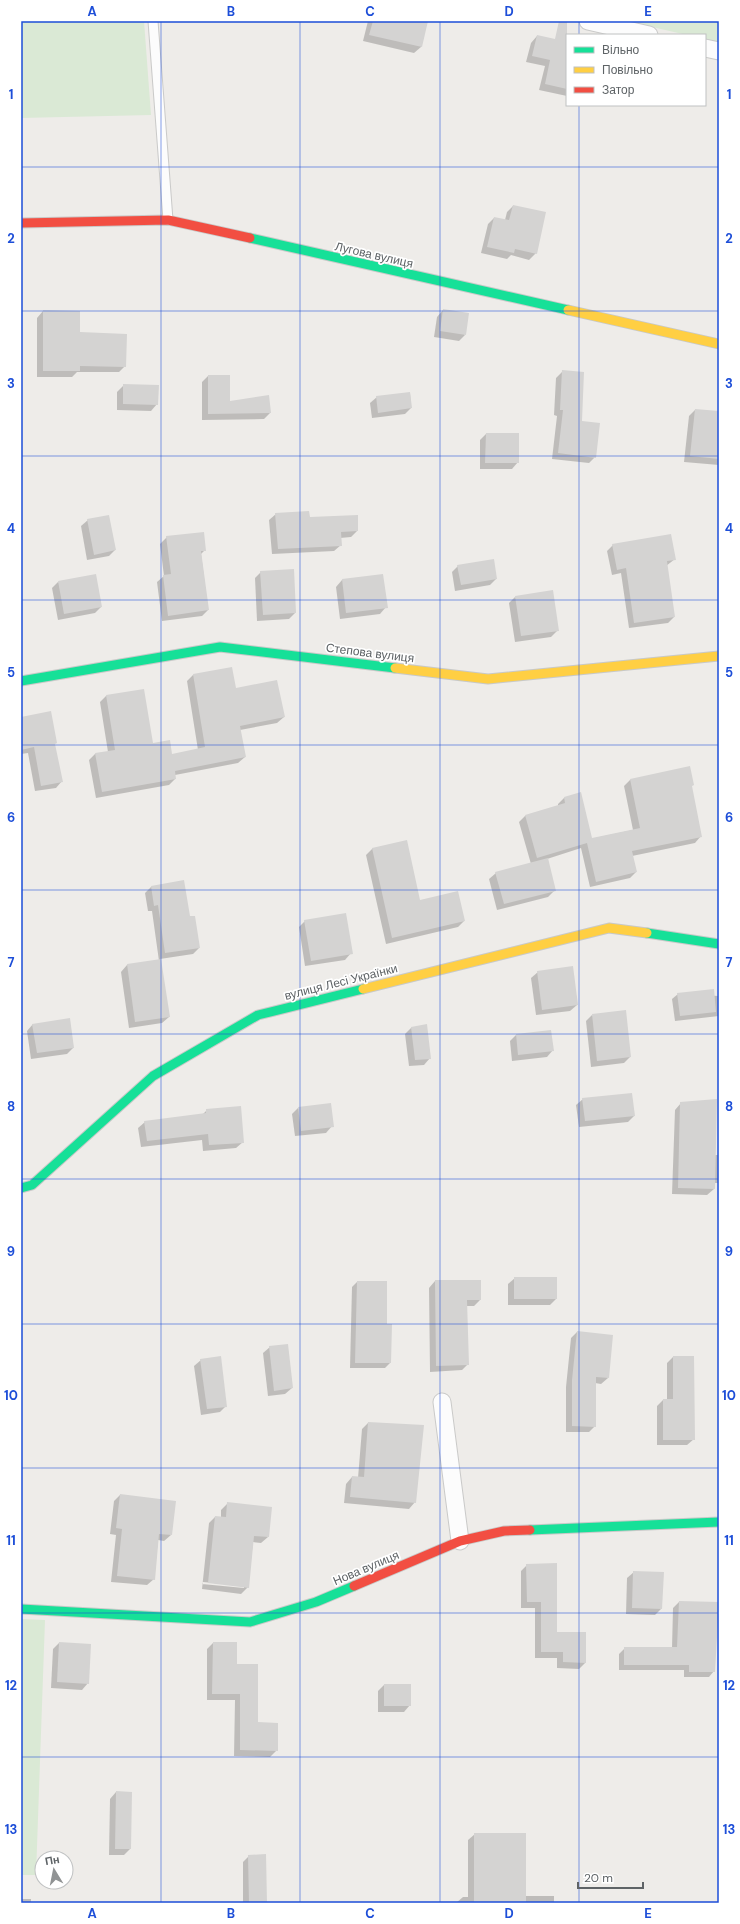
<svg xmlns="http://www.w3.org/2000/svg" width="740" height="1924" font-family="'DM Sans',sans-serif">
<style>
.green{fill:#dae9d5}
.shadow{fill:#0003;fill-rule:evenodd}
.building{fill:#d4d3d2}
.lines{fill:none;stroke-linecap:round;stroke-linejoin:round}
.lane-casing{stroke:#cacac9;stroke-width:11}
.street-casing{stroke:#cacac9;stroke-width:19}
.fast-casing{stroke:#c8c9c8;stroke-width:11}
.slow-casing{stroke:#c8c9c8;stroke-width:11}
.jam-casing{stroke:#c8c9c8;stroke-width:11}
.lane{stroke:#fcfcfc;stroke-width:9}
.street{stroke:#fcfcfc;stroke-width:17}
.fast{stroke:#16e098;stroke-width:9}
.slow{stroke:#ffcf43;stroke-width:9}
.jam{stroke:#f24e42;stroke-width:9}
.grid{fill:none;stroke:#1d4ed8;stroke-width:1;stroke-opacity:0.55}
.labels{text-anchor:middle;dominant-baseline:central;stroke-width:3.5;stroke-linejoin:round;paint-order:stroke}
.street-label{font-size:12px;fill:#5e6366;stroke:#fff}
.neatline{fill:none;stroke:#1d4ed8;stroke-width:1.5}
.grid-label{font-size:13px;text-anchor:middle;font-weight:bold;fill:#1d4ed8}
</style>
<rect width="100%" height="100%" fill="#eeece9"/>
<g class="green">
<polygon points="21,21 144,21 151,115 21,118"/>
<polygon points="626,21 719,21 719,42 705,39 705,35 687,35"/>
<polygon points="21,1619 45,1620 36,1875 21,1875"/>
</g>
<g class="shadow">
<polygon points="368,21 427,21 421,47 414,53 363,41"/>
<polygon points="537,36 567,43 567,96 539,90 545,66 526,62 531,43"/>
<polygon points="513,206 536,253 529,260 511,255 507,259 481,253 488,224 494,218 505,220 507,212"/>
<polygon points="443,310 465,335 459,341 434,337 437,317"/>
<polygon points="43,311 79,333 125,366 119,372 77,372 72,377 37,377 37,318"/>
<polygon points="562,372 595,457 589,463 552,459 557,416 554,415 556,378"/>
<polygon points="208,376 229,402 268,397 270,413 264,419 202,420 202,382"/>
<polygon points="124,385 157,404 151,411 117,410 117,392"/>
<polygon points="410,393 411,408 405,414 372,418 370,403 377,397"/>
<polygon points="695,410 719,412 719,465 684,462 689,416"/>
<polygon points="486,434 518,434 518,462 512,469 480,469 480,440"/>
<polygon points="276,514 309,518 357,531 351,537 340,538 341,545 334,551 272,554 269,520"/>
<polygon points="88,520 115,550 109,556 87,560 81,526"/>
<polygon points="167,537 205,550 201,554 208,610 202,616 162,621 157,582 164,576 160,544"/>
<polygon points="613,545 675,559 666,566 674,617 668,623 629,628 621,573 612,575 607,551"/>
<polygon points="458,566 496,579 490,585 455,591 452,572"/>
<polygon points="261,572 295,613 289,619 257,621 255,578"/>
<polygon points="382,575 386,607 380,614 340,619 336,587 342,580"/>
<polygon points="58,582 101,607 95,613 58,620 52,588"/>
<polygon points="515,597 558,630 551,637 515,642 509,603"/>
<polygon points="193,675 235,689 284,717 277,723 240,730 245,757 238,763 175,775 175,779 169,785 96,798 89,760 95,754 108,752 100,702 106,696 143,690 152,744 171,755 198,750 187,681"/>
<polygon points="21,718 54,745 62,781 56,788 35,791 28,753 21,754"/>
<polygon points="630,780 691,787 701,836 695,843 632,856 636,872 630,878 590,887 581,848 547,859 555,890 548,897 497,910 489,879 496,873 531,864 519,822 525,816 558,806 558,804 564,798 580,794 591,839 633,830 624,786"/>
<polygon points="373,848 420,901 464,921 458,927 386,944 366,855"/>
<polygon points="183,881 189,917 199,948 193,954 160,959 169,1017 162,1023 129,1028 121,972 127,965 159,961 152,911 148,911 145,893 151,887"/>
<polygon points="305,921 351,953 345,960 305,966 299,927"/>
<polygon points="538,972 577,1005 570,1011 536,1015 531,978"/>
<polygon points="678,994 719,996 719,1016 675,1021 672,999"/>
<polygon points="592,1015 630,1057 624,1063 591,1067 586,1021"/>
<polygon points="33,1024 73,1048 67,1054 31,1059 27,1031"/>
<polygon points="412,1027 430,1058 424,1065 409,1066 405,1034"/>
<polygon points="516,1035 553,1050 547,1057 512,1061 510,1041"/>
<polygon points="583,1099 634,1116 628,1122 579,1127 576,1105"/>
<polygon points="681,1103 714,1155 719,1155 719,1183 714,1183 714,1189 707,1195 672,1194 675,1110"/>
<polygon points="298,1108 332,1126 326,1133 295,1136 292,1114"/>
<polygon points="207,1110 243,1142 236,1148 203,1151 202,1140 141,1147 138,1128 145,1122 202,1115"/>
<polygon points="515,1278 556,1278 556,1299 550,1305 508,1305 508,1284"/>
<polygon points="435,1281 480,1300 474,1306 466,1306 468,1364 462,1370 430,1372 429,1288"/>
<polygon points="357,1282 386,1325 390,1363 385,1368 350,1368 352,1287"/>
<polygon points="577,1332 608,1378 601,1384 595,1383 595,1426 589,1432 566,1432 566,1387 571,1338"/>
<polygon points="270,1347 292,1388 285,1394 268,1396 263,1353"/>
<polygon points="673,1357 694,1439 687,1445 657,1445 657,1406 663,1400 667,1400 667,1363"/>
<polygon points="201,1360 226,1406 220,1412 201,1415 194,1366"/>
<polygon points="368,1423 415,1502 409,1509 344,1503 346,1484 352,1477 358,1478 362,1429"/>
<polygon points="120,1495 171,1535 164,1541 158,1540 154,1579 147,1585 111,1582 116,1535 110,1534 114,1501"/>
<path d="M 228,1503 L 268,1537 L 261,1543 L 253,1542 L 248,1587 L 241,1594 L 202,1589 L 209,1523 L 215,1517 L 221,1518 L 221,1510 ZM 203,1582 L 244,1586 L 244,1588 L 202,1584 Z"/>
<polygon points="527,1565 556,1633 586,1662 579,1669 557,1668 557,1658 535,1658 535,1608 521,1608 521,1571"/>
<polygon points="634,1572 661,1609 655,1615 626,1614 627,1578"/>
<polygon points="679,1602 714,1671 709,1677 684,1677 684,1670 619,1670 619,1654 625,1648 672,1648 673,1608"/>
<polygon points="59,1643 88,1683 82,1690 51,1688 53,1649"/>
<polygon points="213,1643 236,1665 257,1723 277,1750 270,1757 234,1756 235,1700 207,1700 207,1649"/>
<polygon points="384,1685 410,1705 404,1712 378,1712 378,1691"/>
<polygon points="116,1792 130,1849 124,1855 109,1855 110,1799"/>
<polygon points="475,1834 525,1896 554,1896 554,1903 456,1903 463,1897 468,1897 468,1840"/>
<polygon points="249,1856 266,1903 243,1903 243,1862"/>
<polygon points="21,1899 31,1899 31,1903 57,1903 21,1903"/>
</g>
<g class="building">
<polygon points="373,21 428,21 422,47 369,35"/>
<polygon points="559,21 567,21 567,89 545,84 550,60 532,56 537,35 555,39"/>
<polygon points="513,205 546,212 537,254 515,249 514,253 487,247 494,217 509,220"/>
<polygon points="443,309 469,313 466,335 440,331"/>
<polygon points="43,310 80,311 80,332 127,334 126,367 80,366 80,371 43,371"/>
<polygon points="562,370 584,372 582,421 600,423 596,458 558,453 563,410 560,410"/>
<polygon points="208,375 230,375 230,401 269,395 271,413 208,414"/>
<polygon points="123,384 159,385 158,405 123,404"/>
<polygon points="410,392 412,408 378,413 376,396"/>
<polygon points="695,409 719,411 719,459 690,456"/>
<polygon points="486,433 519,433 519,463 485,463"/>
<polygon points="309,511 310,517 358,515 358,531 341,532 342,546 278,549 275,513"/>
<polygon points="109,515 116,550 94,555 87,519"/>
<polygon points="204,532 206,551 201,551 209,610 168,616 163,575 171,574 166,536"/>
<polygon points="671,534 676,560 667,561 675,617 634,623 626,568 617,570 612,544"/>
<polygon points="494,559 497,579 461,585 457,565"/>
<polygon points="294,569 296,613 263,615 260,571"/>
<polygon points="96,574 102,607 64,614 58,581"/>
<polygon points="383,574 388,608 346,613 342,579"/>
<polygon points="553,590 559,631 521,636 515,596"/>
<polygon points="232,667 236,688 277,680 285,717 240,726 246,757 175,771 176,779 102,792 95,753 115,750 106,695 144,689 153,743 170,740 172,754 205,747 193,674"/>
<polygon points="51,711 57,743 55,744 63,782 41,786 34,747 21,750 21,717"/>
<polygon points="690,766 694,785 692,786 702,837 632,851 637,872 596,882 587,843 537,858 525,815 565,803 564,797 581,792 592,838 640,828 630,779"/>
<polygon points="407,840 420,900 458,891 465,921 392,938 372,848"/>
<polygon points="548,858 556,891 504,904 495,872"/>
<polygon points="184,880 190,916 195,916 200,948 165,953 158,905 154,906 151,886"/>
<polygon points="346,913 353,954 311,961 304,920"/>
<polygon points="161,959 170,1017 135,1022 127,964"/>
<polygon points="573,966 578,1005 542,1010 537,971"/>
<polygon points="714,989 716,1012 680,1016 677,993"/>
<polygon points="626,1010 631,1057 597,1061 592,1014"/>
<polygon points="70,1018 74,1048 37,1053 32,1024"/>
<polygon points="427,1024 431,1059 415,1060 411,1027"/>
<polygon points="551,1030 554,1051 518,1055 516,1034"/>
<polygon points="632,1093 635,1116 585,1121 582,1098"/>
<polygon points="717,1099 715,1189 678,1188 680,1102"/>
<polygon points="331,1103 334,1127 301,1131 298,1107"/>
<polygon points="241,1106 244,1143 209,1145 208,1134 147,1141 144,1121 206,1113 206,1109"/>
<rect x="514" y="1277" width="43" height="22"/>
<polygon points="435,1280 481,1280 481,1300 467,1300 469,1365 436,1366"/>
<polygon points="357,1281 387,1281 387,1324 392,1324 391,1363 355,1363"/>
<polygon points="577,1331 613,1335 609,1378 596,1377 596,1427 572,1426 572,1380"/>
<polygon points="288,1344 293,1388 274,1391 269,1346"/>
<polygon points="221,1356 227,1407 207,1409 200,1359"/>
<polygon points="673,1356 694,1356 695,1440 663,1440 663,1399 673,1399"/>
<polygon points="368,1422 424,1425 416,1503 350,1497 352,1476 364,1477"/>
<polygon points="120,1494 176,1501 172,1535 159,1534 155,1580 117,1576 122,1529 116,1528"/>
<polygon points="227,1502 272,1507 269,1537 254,1536 249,1588 208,1583 215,1516 226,1517"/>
<polygon points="557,1563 557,1632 586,1632 586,1663 563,1662 563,1652 541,1652 541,1602 527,1602 526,1564"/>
<polygon points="633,1571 664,1572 662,1609 632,1608"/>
<polygon points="679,1601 719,1602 715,1672 689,1672 689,1665 624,1665 624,1647 677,1647"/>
<polygon points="59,1642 91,1644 89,1684 57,1682"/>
<polygon points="213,1642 237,1642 237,1664 258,1664 258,1722 278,1723 278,1751 240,1750 240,1694 212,1694"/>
<rect x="384" y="1684" width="27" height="22"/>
<polygon points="116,1791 132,1792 131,1849 115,1849"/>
<rect x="474" y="1833" width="52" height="70"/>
<polygon points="266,1854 267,1903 249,1903 248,1855"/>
</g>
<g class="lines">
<g class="lane-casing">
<polyline id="lane" points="153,21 168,220"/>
</g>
<g class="street-casing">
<g id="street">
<polyline points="588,21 649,35"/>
<polyline points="705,48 719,51"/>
<polyline points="442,1402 460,1541"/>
</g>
</g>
<g class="fast-casing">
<g id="fast">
<polyline points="250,238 568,310"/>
<polyline points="21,681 220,647 395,668"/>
<polyline points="647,933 719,944"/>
<polyline points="21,1188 32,1185 153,1076 258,1015 363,989"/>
<polyline points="530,1530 719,1522"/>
<polyline points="21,1609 250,1622 316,1602 354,1586"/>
</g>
</g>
<g class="slow-casing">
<g id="slow">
<polyline points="568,310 719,344"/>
<polyline points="395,668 488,679 719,656"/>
<polyline points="363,989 609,928 647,933"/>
</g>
</g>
<g class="jam-casing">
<g id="jam">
<polyline points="21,223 168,220 250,238"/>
<polyline points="354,1586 460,1541 504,1531 530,1530"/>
</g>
</g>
<use href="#lane" class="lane"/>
<use href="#street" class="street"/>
<use href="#fast" class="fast"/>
<use href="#slow" class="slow"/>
<use href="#jam" class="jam"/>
</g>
<path class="grid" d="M 161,21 L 161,1903M 300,21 L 300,1903M 440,21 L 440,1903M 579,21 L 579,35M 579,105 L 579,1903M 21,167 L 719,167M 21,311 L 719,311M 21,456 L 719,456M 21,600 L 719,600M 21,745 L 719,745M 21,890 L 719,890M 21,1034 L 719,1034M 21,1179 L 719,1179M 21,1324 L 719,1324M 21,1468 L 719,1468M 21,1613 L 719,1613M 21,1757 L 719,1757"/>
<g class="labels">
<g class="street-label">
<text transform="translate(374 255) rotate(13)">Лугова вулиця</text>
<text transform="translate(370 653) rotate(7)">Степова вулиця</text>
<text transform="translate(341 982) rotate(-14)">вулиця Лесі Українки</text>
<text transform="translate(366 1568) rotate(-23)">Нова вулиця</text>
</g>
</g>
<rect width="740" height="1924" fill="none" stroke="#ffffff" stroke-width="44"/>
<rect x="566" y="34" width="140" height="72" fill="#ffffff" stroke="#bfc1c2"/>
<rect x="574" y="47" width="20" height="6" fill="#16e098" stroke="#bfc1c2"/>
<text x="602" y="54" font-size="12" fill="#5e6366">Вільно</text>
<rect x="574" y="67" width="20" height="6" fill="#ffcf43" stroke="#bfc1c2"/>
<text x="602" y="74" font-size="12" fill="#5e6366">Повільно</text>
<rect x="574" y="87" width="20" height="6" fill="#f24e42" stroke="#bfc1c2"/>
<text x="602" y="94" font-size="12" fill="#5e6366">Затор</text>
<g transform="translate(54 1870) rotate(350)"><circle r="19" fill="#ffffff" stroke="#bfc1c2"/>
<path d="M0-3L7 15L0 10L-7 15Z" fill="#909394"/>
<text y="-6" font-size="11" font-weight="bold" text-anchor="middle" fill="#5e6366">Пн</text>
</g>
<path d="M578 1882v6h65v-6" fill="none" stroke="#5e6366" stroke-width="2"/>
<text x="584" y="1882" font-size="12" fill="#5e6366" stroke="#ffffff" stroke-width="3" paint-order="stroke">20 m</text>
<rect x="22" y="22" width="696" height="1880" class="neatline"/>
<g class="grid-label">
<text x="92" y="16">A</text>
<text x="231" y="16">B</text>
<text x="370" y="16">C</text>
<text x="509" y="16">D</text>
<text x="648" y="16">E</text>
<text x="11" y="99">1</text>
<text x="729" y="99">1</text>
<text x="11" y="243">2</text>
<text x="729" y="243">2</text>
<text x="11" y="388">3</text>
<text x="729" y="388">3</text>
<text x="11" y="533">4</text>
<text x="729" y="533">4</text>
<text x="11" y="677">5</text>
<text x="729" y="677">5</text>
<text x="11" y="822">6</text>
<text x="729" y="822">6</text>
<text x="11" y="967">7</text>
<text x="729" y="967">7</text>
<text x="11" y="1111">8</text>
<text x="729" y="1111">8</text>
<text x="11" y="1256">9</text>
<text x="729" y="1256">9</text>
<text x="11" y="1400">10</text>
<text x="729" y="1400">10</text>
<text x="11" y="1545">11</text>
<text x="729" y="1545">11</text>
<text x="11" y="1690">12</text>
<text x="729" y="1690">12</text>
<text x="11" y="1834">13</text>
<text x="729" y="1834">13</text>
<text x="92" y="1918">A</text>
<text x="231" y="1918">B</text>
<text x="370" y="1918">C</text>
<text x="509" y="1918">D</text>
<text x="648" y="1918">E</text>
</g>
</svg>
